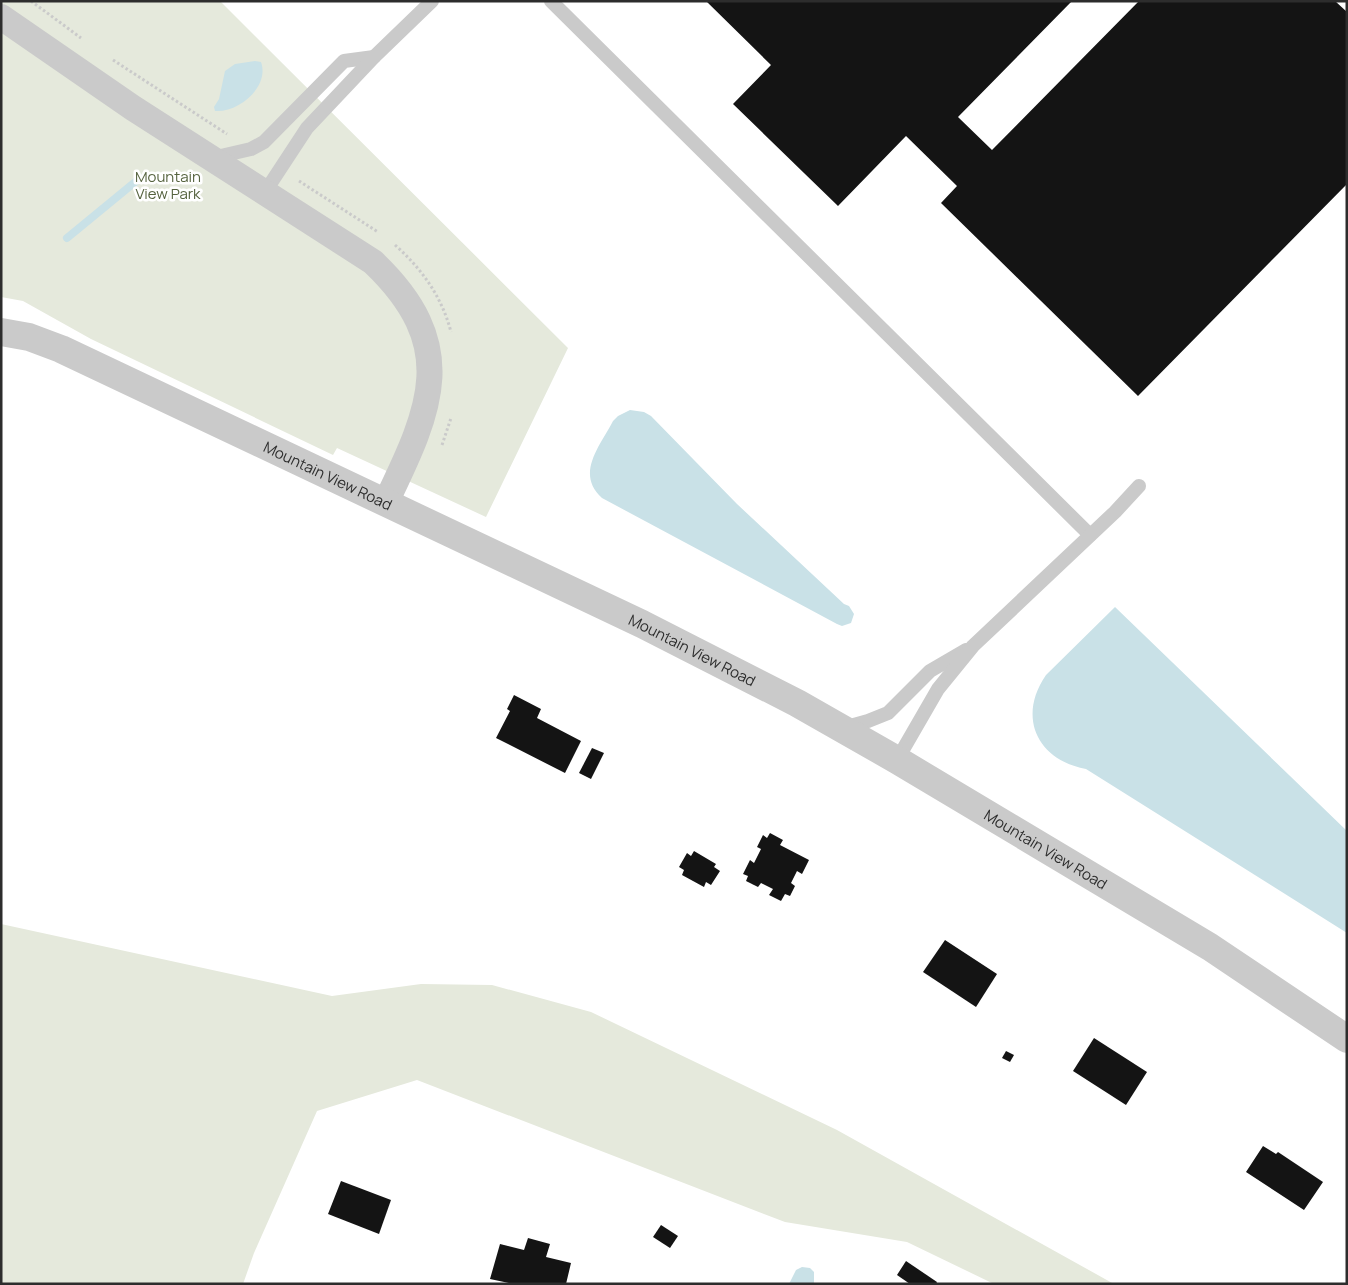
<svg xmlns="http://www.w3.org/2000/svg" width="1348" height="1285" font-family="Manrope,sans-serif">
<style>
.green{fill:#e5e9dc}
.water{fill:#c9e1e7}
.lines{fill:none;stroke-linecap:round;stroke-linejoin:round}
.stream{stroke:#c9e1e7;stroke-width:8}
.building{fill:#141414}
.path{stroke:#cacaca;stroke-width:3;stroke-dasharray:2.5 2.5;stroke-linecap:butt}
.service{stroke:#cacaca;stroke-width:14}
.minor{stroke:#cacaca;stroke-width:26}
.tertiary{stroke:#cacaca;stroke-width:28}
.labels{text-anchor:middle;dominant-baseline:central;stroke-width:5;stroke-linejoin:round;paint-order:stroke}
.park-label{font-size:15px;fill:#56633f;stroke:#fff}
.street-label{font-size:15px;fill:#2d2d2d;stroke:#fff}
</style>
<rect width="100%" height="100%" fill="#fff"/>
<g class="green">
<polygon points="1,1 220,1 568,348 486,517 337,448 333,455 91,339 23,301 1,297"/>
<polygon points="1,924 332,996 421,984 492,985 591,1012 837,1130 1114,1284 994,1284 907,1242 785,1222 417,1080 317,1111 254,1253 243,1284 1,1284"/>
</g>
<g class="water">
<path d="M 255,61 L 261,62 C 270,87 238,113 215,111 L 214,107 L 219,99 L 225,71 L 235,64 Z"/>
<path d="M 630,410 L 644,412 L 651,416 L 737,504 L 844,604 L 849,606 L 854,614 L 851,623 L 842,626 L 837,624 L 602,498 C 575,474 600,446 613,421 L 618,416 Z"/>
<path d="M 1115,607 L 1347,831 L 1347,933 L 1086,769 C 1037,760 1017,717 1046,675 Z"/>
<polygon points="802,1267 810,1268 814,1272 814,1284 789,1284 796,1270"/>
</g>
<g class="lines">
<polyline class="stream" points="67,238 140,178"/>
</g>
<g class="building">
<polygon points="706,1 1072,1 958,117 992,150 1139,1 1335,1 1347,12 1347,184 1138,396 941,203 957,186 906,136 838,206 733,104 771,65"/>
<polygon points="514,695 541,709 537,718 581,741 565,773 496,738 510,711 507,709"/>
<polygon points="592,748 604,753 591,779 579,773"/>
<polygon points="770,833 783,840 780,845 809,860 802,874 797,871 791,883 795,886 790,896 785,894 781,901 769,895 773,889 761,883 758,887 746,881 748,876 743,874 750,860 754,863 761,849 757,847 763,835 767,838"/>
<polygon points="694,851 716,864 714,867 720,871 711,885 706,882 704,887 682,875 684,870 679,867 687,853 691,856"/>
<polygon points="945,940 997,974 976,1007 923,972"/>
<polygon points="1094,1038 1147,1072 1126,1105 1073,1071"/>
<polygon points="1006,1051 1014,1055 1010,1062 1002,1058"/>
<polygon points="1263,1146 1276,1154 1278,1152 1323,1182 1304,1210 1246,1172"/>
<polygon points="341,1181 391,1200 379,1234 328,1214"/>
<polygon points="661,1225 678,1236 670,1248 653,1237"/>
<polygon points="528,1238 550,1244 546,1257 571,1263 566,1284 513,1284 490,1279 500,1244 524,1250"/>
<polygon points="906,1261 937,1282 936,1284 910,1284 897,1275"/>
</g>
<g class="lines">
<g class="path">
<polyline points="31,1 81,38"/>
<polyline points="113,60 227,134"/>
<polyline points="299,181 378,232"/>
<path d="M 395,245 C 422,269 442,297 451,332"/>
<polyline points="442,445 451,418"/>
</g>
<g class="service">
<polyline points="551,1 1090,535"/>
<polyline points="212,158 251,149 264,142 344,61 374,57"/>
<polyline points="265,192 307,128 374,57 432,1"/>
<polyline points="843,728 868,721 888,713 930,671 966,650"/>
<polyline points="897,760 938,689 973,646 1115,512 1139,486"/>
</g>
<path class="minor" d="M 1,17 L 133,108 L 373,262 C 460,345 432,407 386,502"/>
<path class="tertiary" id="s1" d="M 1,332 L 29,337 L 61,349 L 642,624 L 797,703 L 897,760 L 1210,947 L 1347,1039"/>
</g>
<g class="labels">
<g class="park-label">
<text x="168" y="176">Mountain<tspan x="168" dy="17">View Park</tspan></text>
</g>
<g class="street-label">
<text stroke="none"><textPath href="#s1" startOffset="358">Mountain View Road</textPath></text>
<text stroke="none"><textPath href="#s1" startOffset="762">Mountain View Road</textPath></text>
<text stroke="none"><textPath href="#s1" startOffset="1168">Mountain View Road</textPath></text>
</g>
</g>
<rect width="1348" height="1285" fill="none" stroke="#2d2d2d" stroke-width="5"/>
</svg>
